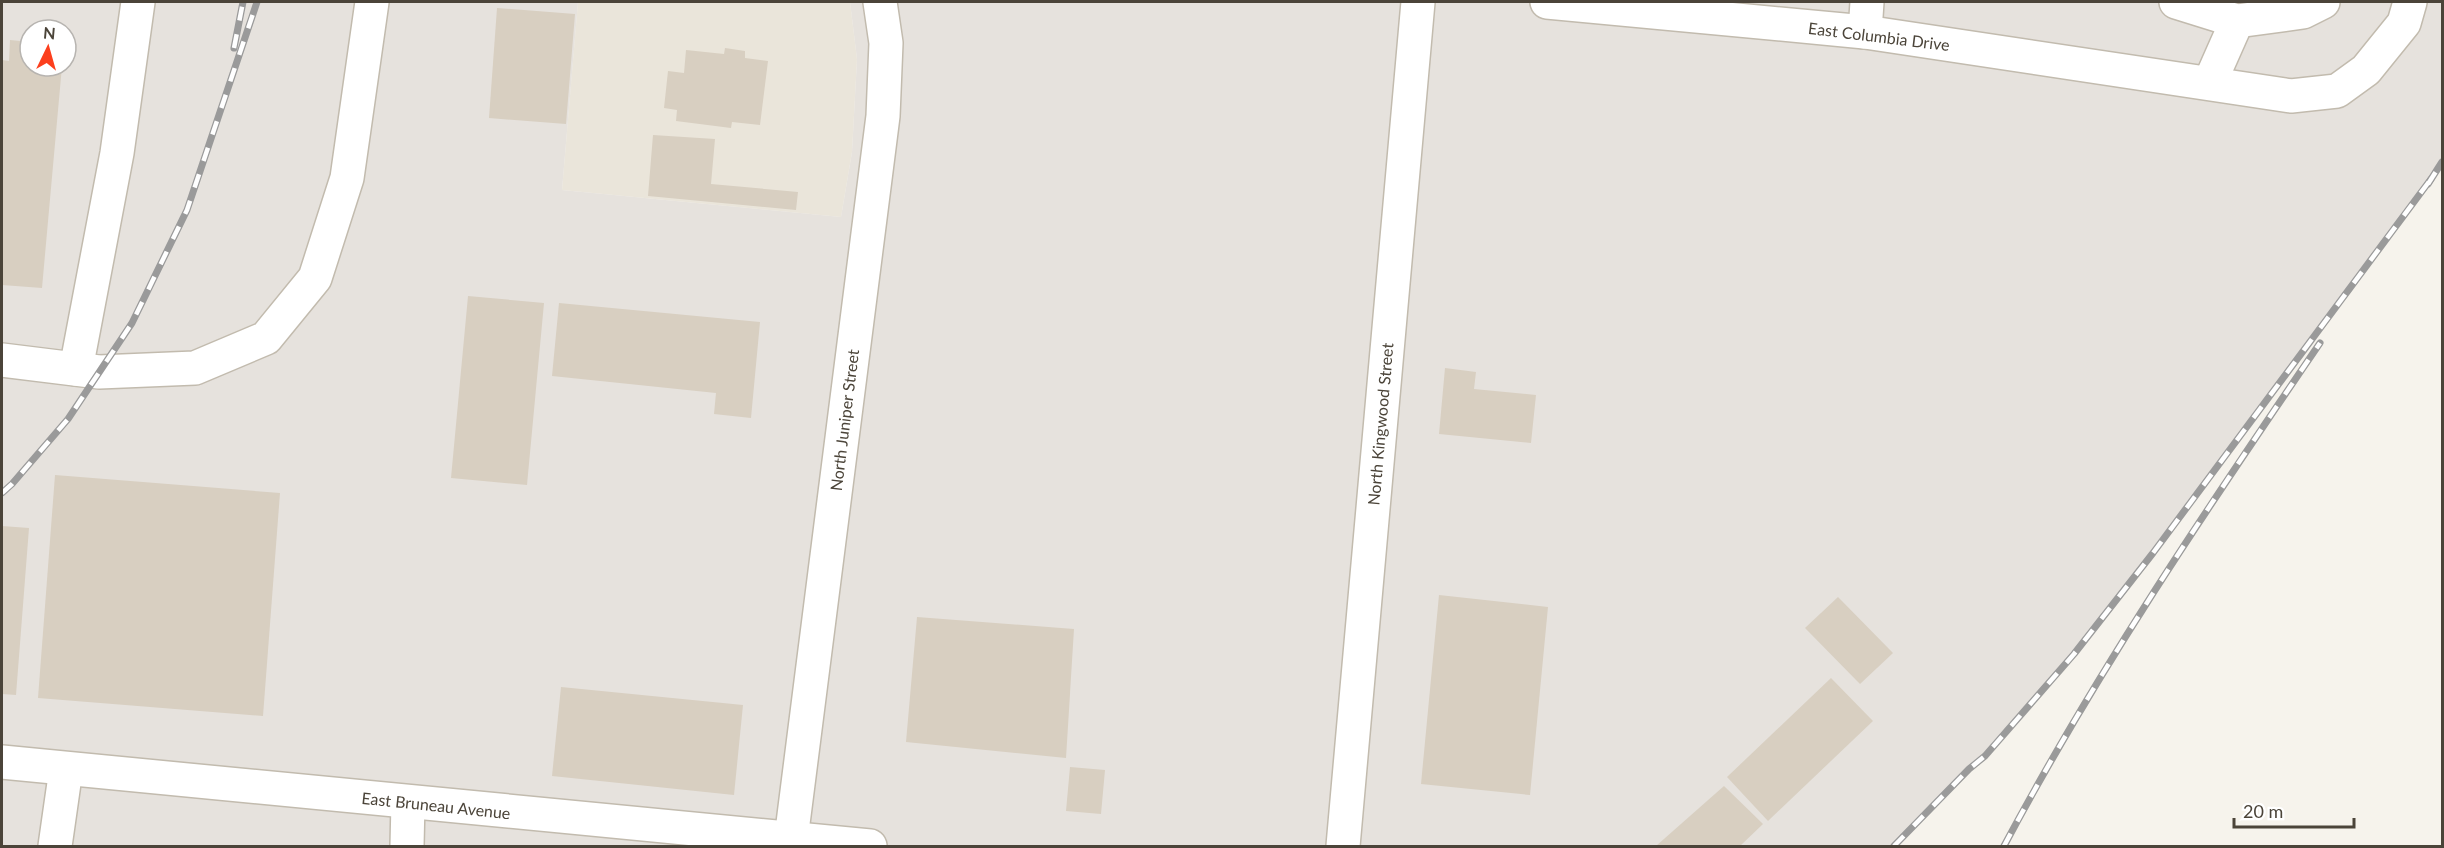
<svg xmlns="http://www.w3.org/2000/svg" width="2444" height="848" font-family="Lato,sans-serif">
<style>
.residential{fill:#eae5da}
.industrial{fill:#e6e2dd;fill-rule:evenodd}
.building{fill:#d8cfc1}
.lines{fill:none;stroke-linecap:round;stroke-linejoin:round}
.minor-casing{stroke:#c2bbae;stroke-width:36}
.minor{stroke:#fff;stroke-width:33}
.rail-casing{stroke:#9a9a9a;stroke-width:7}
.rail{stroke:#fff;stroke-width:4.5;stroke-dasharray:14;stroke-linecap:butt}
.labels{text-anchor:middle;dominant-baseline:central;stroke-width:4.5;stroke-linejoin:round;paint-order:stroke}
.street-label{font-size:16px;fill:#4b4439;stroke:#fff}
</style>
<rect width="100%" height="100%" fill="#f6f3ec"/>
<polygon class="residential" points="578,2 850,2 857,59 852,152 841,217 562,190"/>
<path class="industrial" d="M 2,2 L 578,2 L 562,190 L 841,217 L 852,152 L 857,59 L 850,2 L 2442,2 L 2442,162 L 2153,553 L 2074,654 L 1969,769 L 1894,846 L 2,846 ZM 30,30 L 66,30 L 66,66 L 30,66 Z"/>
<g class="building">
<polygon points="497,8 575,14 566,124 489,118"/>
<polygon points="10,40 30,42 30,66 62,66 42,288 2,285 2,60 9,61"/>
<polygon points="725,48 745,51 745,58 768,61 760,125 732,122 731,128 676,121 677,110 664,108 668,71 684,73 686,50 724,54"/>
<polygon points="653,135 715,139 711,184 798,192 796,210 648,196"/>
<polygon points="468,296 544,303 527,485 451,478"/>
<polygon points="559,303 760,322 751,418 714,414 716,393 552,376"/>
<polygon points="1445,368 1476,372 1474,389 1536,395 1531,443 1439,434"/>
<polygon points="55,475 280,493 263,716 38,698"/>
<polygon points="2,526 29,528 16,695 2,694"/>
<polygon points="1439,595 1548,607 1530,795 1421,784"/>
<polygon points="1838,597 1893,653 1860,684 1805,628"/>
<polygon points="917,617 1074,629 1066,758 906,742"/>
<polygon points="1831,678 1873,721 1768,821 1727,777"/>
<polygon points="561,687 743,705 734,795 552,776"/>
<polygon points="1070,767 1105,770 1101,814 1066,811"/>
<polygon points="1724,786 1763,824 1740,846 1656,846"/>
</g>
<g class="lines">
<g class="minor-casing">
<g id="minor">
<polyline points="1547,2 1865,32 2291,96 2337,91 2366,70 2404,23 2410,2"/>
<polyline points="2176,2 2237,21 2303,12 2323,2"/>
<polyline points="1865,32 1867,2"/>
<polyline points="2210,82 2237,21"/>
<polyline points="2,360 99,372 195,368 266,338 315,278 347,178 372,2"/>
<polyline points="76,369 117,153 138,2"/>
<polyline points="2,762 870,846"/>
<polyline points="791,839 883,116 886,43 880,2"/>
<polyline points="55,846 66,769"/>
<polyline points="407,846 408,802"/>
<polyline points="1343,846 1418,2"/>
</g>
</g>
<use href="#minor" class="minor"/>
<g class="rail-casing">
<g id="rail">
<polyline points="234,48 243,2"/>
<polyline points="2428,184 2442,162"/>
<polyline points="2,493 12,484 68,419 132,323 187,210 257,2"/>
<polyline points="1894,846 1969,769 1985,756 2074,654 2153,553 2431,179"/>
<path d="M 2004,846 C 2097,671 2208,507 2320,343"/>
</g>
</g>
<use href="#rail" class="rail"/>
</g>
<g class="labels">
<g class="street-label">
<text transform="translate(1879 36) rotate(7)">East Columbia Drive</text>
<text transform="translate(844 420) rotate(-83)">North Juniper Street</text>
<text transform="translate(1380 424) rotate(-85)">North Kingwood Street</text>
<text transform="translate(436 805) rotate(6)">East Bruneau Avenue</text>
</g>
</g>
<rect width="2444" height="848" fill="none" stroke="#4b4439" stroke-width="6"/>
<g transform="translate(48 48) rotate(5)"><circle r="28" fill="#ffffff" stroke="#b7b4b0" stroke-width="1.5"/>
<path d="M0-4.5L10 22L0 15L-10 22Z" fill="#fc3f1d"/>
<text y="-9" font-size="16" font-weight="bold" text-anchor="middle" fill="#4b4439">N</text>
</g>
<path d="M2234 818v9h120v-9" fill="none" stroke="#4b4439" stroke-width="3"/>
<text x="2243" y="818" font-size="18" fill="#4b4439" stroke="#ffffff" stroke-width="4.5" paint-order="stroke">20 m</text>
</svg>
